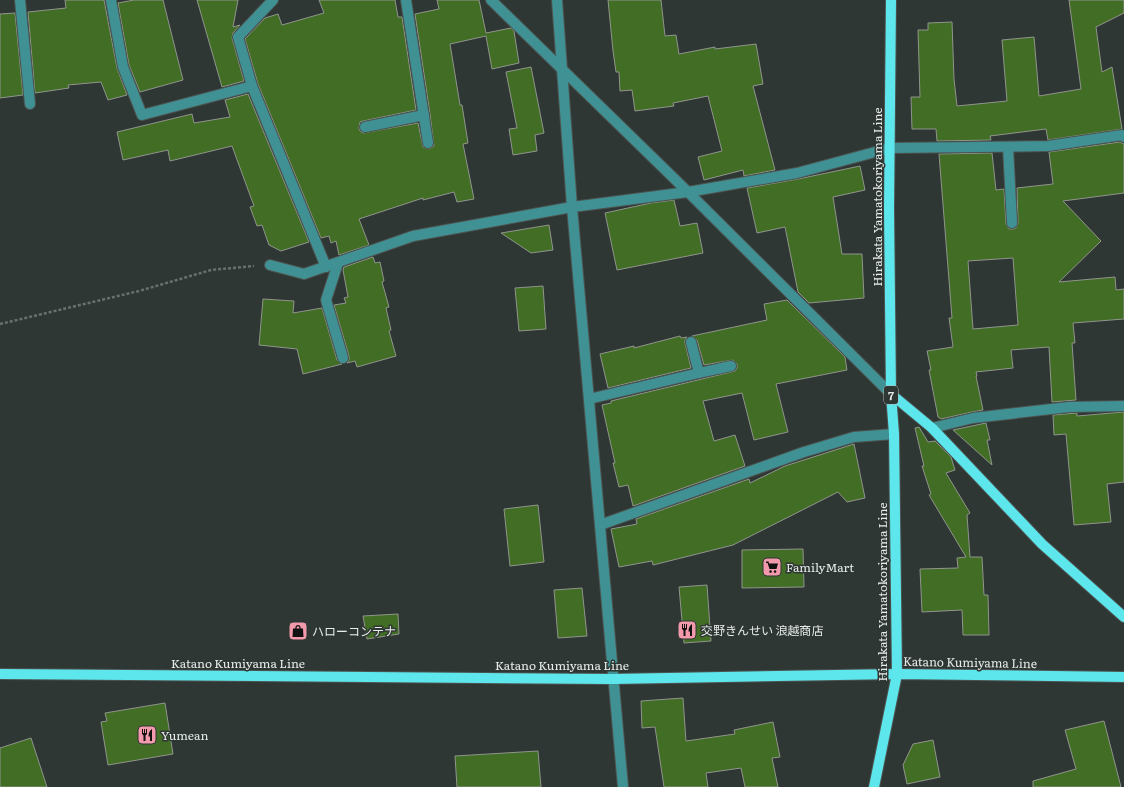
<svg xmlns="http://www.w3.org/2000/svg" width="1124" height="787" font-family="Literata,'Noto Sans JP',serif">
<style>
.building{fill:#416d24;stroke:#90958d;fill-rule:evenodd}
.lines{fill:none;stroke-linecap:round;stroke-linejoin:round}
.minor-casing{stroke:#4c5451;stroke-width:12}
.major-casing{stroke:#4c5451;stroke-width:12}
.path{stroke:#69706d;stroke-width:2.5;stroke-dasharray:3 2;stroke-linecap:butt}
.minor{stroke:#409194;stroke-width:10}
.major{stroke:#5de7ed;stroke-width:10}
.labels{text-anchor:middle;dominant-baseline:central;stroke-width:3;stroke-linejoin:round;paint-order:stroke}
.shield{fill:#2f3734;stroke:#b0b6b3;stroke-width:1}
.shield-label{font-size:11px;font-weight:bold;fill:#e7ece9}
.street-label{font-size:12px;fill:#e7ece9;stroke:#2f3734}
.poi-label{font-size:12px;fill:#e7ece9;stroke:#2f3734;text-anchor:start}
</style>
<rect width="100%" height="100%" fill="#2f3734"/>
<g class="building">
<polygon points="65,0 104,0 117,68 127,95 108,100 101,82 68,85 69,88 35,93 28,12 66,8"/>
<polygon points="134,0 163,0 183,80 140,92 129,65 118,3"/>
<polygon points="197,0 238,0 233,27 240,25 233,33 232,38 244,81 222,87"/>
<polygon points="319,0 395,0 398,17 402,17 416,110 363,121 360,122 359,128 360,131 363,133 418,123 423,147 429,149 434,146 430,114 415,14 439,9 437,0 479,0 486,33 511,28 514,31 519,63 492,69 486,36 450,44 460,105 462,105 468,143 463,144 474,199 457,202 454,192 423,200 423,198 359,219 369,245 339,255 336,241 331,243 329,236 321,238 258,84 245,39 265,18 278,14 282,25 324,13"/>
<polygon points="608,0 661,0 665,36 676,35 679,54 715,47 715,49 756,44 763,84 753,86 775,170 744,176 743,170 704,180 698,157 722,151 708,96 673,103 674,106 635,111 632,90 620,91 619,72 616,72 613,51"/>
<polygon points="1069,0 1124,0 1124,13 1096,27 1102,72 1112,67 1122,129 1048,140 1046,129 990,136 991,140 937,141 936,129 912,129 911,97 920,97 918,30 928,30 928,23 952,22 954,79 957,106 1007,101 1002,40 1034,37 1039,96 1081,89"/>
<polygon points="15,13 23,95 0,98 0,14"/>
<polygon points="531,67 544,133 535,135 537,151 513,155 509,129 517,128 506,72"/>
<polygon points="248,94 309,242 281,251 269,245 262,225 257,226 250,207 254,206 232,146 170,161 168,150 123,160 117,132 192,114 194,123 230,117 225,100"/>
<path d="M 1120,142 L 1124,144 L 1124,193 L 1063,201 L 1101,241 L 1059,282 L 1115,277 L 1116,290 L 1124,289 L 1124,319 L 1073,323 L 1075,343 L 1072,343 L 1076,400 L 1052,402 L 1049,347 L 1011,350 L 1013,368 L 976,372 L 977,376 L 976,376 L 983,410 L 972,412 L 941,419 L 938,417 L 929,370 L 931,370 L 927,351 L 953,347 L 949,318 L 952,318 L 939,154 L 992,153 L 996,190 L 1004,189 L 1006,224 L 1009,229 L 1013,229 L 1016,228 L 1018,223 L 1017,188 L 1053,184 L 1049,152 ZM 1013,258 L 1018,325 L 973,329 L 968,261 Z"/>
<polygon points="860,166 865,190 833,197 842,254 862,254 864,298 809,303 798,292 785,227 757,233 747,188 798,179"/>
<polygon points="674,200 680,226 697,223 703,253 617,270 605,213 651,203"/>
<polygon points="549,225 553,250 531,253 501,233"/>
<polygon points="373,257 375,263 380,262 384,281 382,282 389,307 386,308 391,330 389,331 396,356 357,367 355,361 347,363 349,360 349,356 334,305 346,303 344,298 348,297 343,270 344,267"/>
<polygon points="543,286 546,329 519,331 515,288"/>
<polygon points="263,299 294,301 293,313 322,308 337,360 342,364 303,374 297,349 259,345"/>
<polygon points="787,300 845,357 847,370 776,384 788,432 754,440 742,393 703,401 714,441 735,435 745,466 633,506 628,485 619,487 613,463 615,463 602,405 611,403 611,401 735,371 737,368 737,364 733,360 704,365 697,340 692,336 767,320 764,304"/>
<polygon points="680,336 681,338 687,337 685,340 685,343 691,368 608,388 600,354 634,346 634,348"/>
<polygon points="1124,412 1124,482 1107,484 1111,522 1074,525 1066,434 1054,435 1053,415 1077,413 1077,416"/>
<polygon points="986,423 990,440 987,440 992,465 953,430"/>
<polygon points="919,427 928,442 935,441 951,457 955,470 946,473 970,513 967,515 970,557 982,557 984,595 988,595 989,635 963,635 962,610 922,612 920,569 958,568 957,558 966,557 929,495 931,494 922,466 924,466 915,428"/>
<polygon points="854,444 865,498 847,502 838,492 733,545 653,565 652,561 619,567 611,529 637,524 636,519 749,479 750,483 785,466"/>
<polygon points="538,505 544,562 510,566 504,509"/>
<polygon points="803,549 804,587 742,588 742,550"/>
<polygon points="707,585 711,641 684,643 679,587"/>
<polygon points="582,588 587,636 558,638 554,590"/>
<polygon points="398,614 399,634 367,639 363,616"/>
<polygon points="683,698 686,741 735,734 734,730 773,722 780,757 772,758 778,787 745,787 741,768 706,773 708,787 664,787 655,727 642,728 641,701"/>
<polygon points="165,703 173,754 108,765 101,722 107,721 105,713"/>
<polygon points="1104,721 1121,787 1033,787 1033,781 1076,769 1065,730"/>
<polygon points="31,738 47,787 0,787 0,748"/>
<polygon points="933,740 940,777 907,784 903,765 913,744"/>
<polygon points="538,751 541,787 457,787 455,756"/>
</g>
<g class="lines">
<g class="minor-casing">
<g id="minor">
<polyline points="20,0 30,104"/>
<polyline points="111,0 123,67 142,115 252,86 326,267"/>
<polyline points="406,0 428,143"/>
<polyline points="491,0 688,192 891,394"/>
<polyline points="557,0 572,207 623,787"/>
<polyline points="252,86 238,37 273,0"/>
<polyline points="365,127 424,115"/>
<polyline points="1008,147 1012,223"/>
<polyline points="338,263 326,300 343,358"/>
<polyline points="270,265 304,274 413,236 572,207 688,192 797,173 890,148 1048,146 1122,135 1124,137"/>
<polyline points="691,342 699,373"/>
<polyline points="589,399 699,373 731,366"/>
<polyline points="932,428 973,418 1069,407 1124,406"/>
<polyline points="600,525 804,452 854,437 894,434"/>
</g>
</g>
<g class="major-casing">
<g id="major">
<polyline points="891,394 932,428 1042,544 1124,617"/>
<polyline points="0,674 612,679 897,674 1124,677"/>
<polyline points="874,787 897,674 894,434 891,394 889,209 891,0"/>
</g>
</g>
<polyline class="path" points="0,324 139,291 211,270 254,266"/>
<use href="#minor" class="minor"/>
<use href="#major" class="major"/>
</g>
<defs>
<g id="supermarket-square" transform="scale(1)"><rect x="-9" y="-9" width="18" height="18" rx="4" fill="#f29aac" stroke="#2f3734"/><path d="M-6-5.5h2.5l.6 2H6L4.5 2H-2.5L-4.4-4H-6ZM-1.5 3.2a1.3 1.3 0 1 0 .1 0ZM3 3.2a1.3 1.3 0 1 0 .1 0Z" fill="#111"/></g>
<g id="restaurant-square" transform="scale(1)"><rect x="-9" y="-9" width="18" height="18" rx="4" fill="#f29aac" stroke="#2f3734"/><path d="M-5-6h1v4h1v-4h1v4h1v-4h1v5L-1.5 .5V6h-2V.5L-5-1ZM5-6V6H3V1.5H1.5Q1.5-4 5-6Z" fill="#111"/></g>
<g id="shop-square" transform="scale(1)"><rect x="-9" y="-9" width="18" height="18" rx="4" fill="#f29aac" stroke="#2f3734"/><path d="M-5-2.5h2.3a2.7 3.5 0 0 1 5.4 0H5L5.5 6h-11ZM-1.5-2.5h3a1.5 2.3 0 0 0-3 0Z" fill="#111"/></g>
</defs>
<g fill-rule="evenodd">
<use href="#supermarket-square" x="772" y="567"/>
<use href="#restaurant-square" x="687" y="630"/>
<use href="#shop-square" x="298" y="631"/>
<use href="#restaurant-square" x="147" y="735"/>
</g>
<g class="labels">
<rect class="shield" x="884" y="386" width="14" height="18" rx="3"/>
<g class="shield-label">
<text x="891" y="395">7</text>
</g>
<g class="street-label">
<text transform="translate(877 197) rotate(-90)">Hirakata Yamatokoriyama Line</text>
<text transform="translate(882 592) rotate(-90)">Hirakata Yamatokoriyama Line</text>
<text transform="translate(970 662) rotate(1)">Katano Kumiyama Line</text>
<text x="238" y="663">Katano Kumiyama Line</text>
<text x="562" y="665">Katano Kumiyama Line</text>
</g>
<g class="poi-label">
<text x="786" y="567">FamilyMart</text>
<text x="701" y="630">交野きんせい 浪越商店</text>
<text x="312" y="631">ハローコンテナ</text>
<text x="161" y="735">Yumean</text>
</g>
</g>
</svg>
